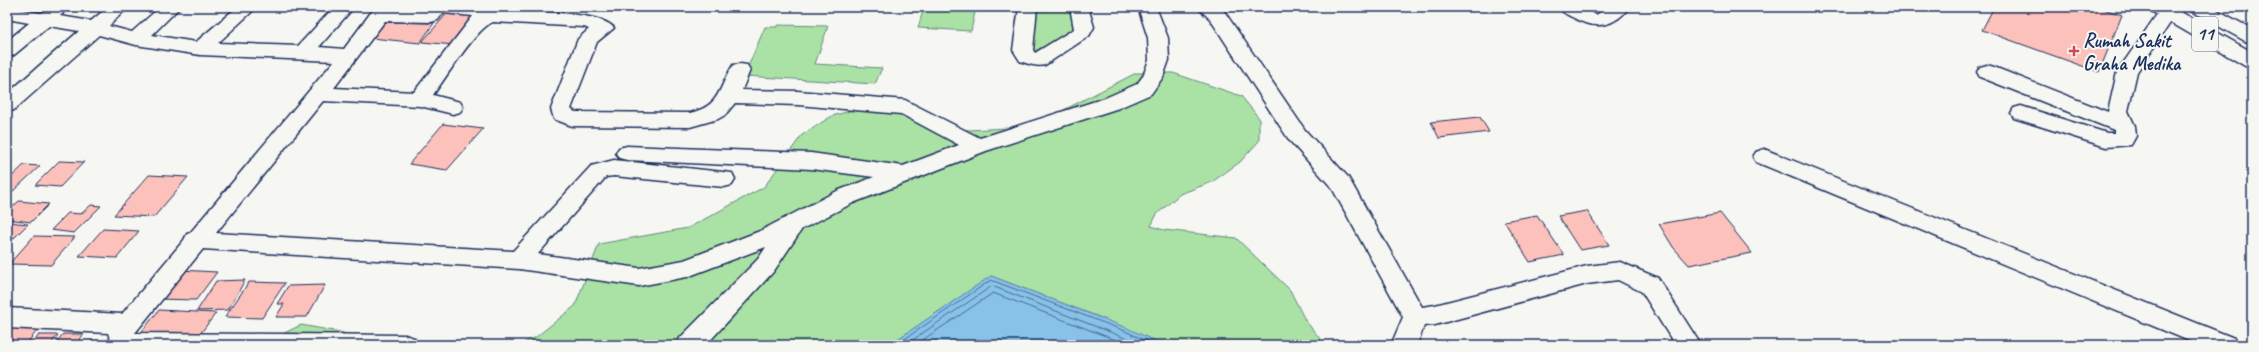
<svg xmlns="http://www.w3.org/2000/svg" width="2259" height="352" font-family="Caveat,sans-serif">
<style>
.green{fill:#aae1a4;stroke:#628881}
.water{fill:#88c2e8;stroke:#5c87b1}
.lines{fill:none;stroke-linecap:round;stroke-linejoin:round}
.shore{stroke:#476a95;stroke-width:1}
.building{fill:#fdc1bb;stroke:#1b2f5e}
.minor-casing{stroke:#1b2f5e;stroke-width:3}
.highway-casing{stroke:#1b2f5e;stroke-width:3}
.minor{fill:#f6f6f2;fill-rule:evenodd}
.highway{fill:#f6f6f2;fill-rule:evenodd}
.poi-dot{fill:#d1495b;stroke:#f6f6f2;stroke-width:1.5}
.labels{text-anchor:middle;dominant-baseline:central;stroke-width:4;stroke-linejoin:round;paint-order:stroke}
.shield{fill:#f6f6f2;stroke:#5d6b8a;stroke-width:1}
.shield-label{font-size:19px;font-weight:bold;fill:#1b2f5e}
.poi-label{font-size:20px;font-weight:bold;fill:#1b2f5e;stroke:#f6f6f2;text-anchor:start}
</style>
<rect width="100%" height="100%" fill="#f6f6f2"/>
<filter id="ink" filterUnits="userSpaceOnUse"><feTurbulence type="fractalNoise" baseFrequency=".025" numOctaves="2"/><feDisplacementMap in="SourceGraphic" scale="8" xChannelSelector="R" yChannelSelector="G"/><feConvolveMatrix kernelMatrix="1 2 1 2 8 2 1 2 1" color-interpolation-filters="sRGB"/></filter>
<g filter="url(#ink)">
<g class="green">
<polygon points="924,7 976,7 971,31 918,28"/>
<polygon points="1058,8 1071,11 1073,31 1035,51 1032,49 1035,11"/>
<polygon points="777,25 828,26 815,64 882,68 875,84 744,76 765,27 777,27"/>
<polygon points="1136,73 1173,73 1241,96 1259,118 1259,141 1240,162 1212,182 1180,194 1157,214 1151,226 1164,230 1236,238 1290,290 1305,320 1325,345 1161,345 1099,317 991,276 889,345 519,345 536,337 575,306 599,244 688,228 764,187 802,135 832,116 871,105 908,108 933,125 969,130 1007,128 1044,120"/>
<polygon points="301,325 340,332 383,345 259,345"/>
</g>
<polygon class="water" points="991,276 1127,328 1164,345 889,345"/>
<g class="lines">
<g class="shore">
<polyline points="896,345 991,280 1125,331 1155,345"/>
<polyline points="905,345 992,286 1143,345"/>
<polyline points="915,345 993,293 1129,345"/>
</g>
</g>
<g class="building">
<polygon points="71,7 90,7 87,11 68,10"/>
<polygon points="498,7 522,7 516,13 495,11"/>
<polygon points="1994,7 2098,7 2122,15 2099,72 1982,30"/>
<polygon points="449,11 480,13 454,45 422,42"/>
<polygon points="385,22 434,23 420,43 371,38"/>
<polygon points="1480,117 1489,132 1439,138 1431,122"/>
<polygon points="443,124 483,129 447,170 409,164"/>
<polygon points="59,161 84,162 60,187 35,185"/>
<polygon points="24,165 40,166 12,192 7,191 7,181"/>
<polygon points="149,175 188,177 154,217 114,215"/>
<polygon points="19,201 49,204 31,222 7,219 7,212"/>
<polygon points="91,205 101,206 74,233 51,230 68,213 81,214"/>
<polygon points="1587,211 1609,245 1580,250 1558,216"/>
<polygon points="1720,213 1752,253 1689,265 1673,247 1659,224"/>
<polygon points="1537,215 1564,255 1530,262 1504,221"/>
<polygon points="7,222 28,224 11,241 7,240"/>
<polygon points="103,229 139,231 117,258 79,256"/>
<polygon points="34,236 75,237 51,265 9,264"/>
<polygon points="179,270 217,272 196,300 157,299"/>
<polygon points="245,280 228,310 197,311 216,281"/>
<polygon points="249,282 285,283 262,318 225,317"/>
<polygon points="325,285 307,317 276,317 284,304 277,304 288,286"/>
<polygon points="159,310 216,313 197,338 139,335"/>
<polygon points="7,328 38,330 25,345 7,345"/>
<polygon points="63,334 84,334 75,345 54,345"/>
<polygon points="39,335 58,335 50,345 31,345"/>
<polygon points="90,341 112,341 109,345 87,345"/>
</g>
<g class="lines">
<g class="minor-casing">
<g id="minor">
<path d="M 7,7 L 41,13 L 53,7 L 60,9 L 63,13 L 60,16 L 91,21 L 108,7 L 128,7 L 109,26 L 132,32 L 160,7 L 180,7 L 152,35 L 196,42 L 237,7 L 257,7 L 218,43 L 298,46 L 334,7 L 354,7 L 319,47 L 344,49 L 375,7 L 426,10 L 428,7 L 491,7 L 496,10 C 520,12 601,10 614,28 L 597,42 L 571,109 L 575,112 L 690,113 C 721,106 718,88 733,65 L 740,64 L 747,65 L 750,70 L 742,90 L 798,91 L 905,100 L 980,138 L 1105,98 L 1137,84 L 1143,76 L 1149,60 L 1148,38 L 1138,7 L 1156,7 L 1168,38 L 1169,60 L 1163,77 L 1151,94 L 1119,108 L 986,151 L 853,203 L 802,229 L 774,271 L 706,345 L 676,345 L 680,338 L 758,259 L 766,247 L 687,277 L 639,286 L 519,269 L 203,249 L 135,333 L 405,335 L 414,338 L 418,345 L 112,345 L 108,333 L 7,328 L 7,308 L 122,314 L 184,240 L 187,234 L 190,233 L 334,61 L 200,55 L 136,45 L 99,35 L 14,110 L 7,112 L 7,94 L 79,31 L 49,26 L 14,55 L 7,57 L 7,41 L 29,23 L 7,19 ZM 443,13 L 473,16 L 414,92 L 334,88 L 385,21 L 431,22 L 438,20 ZM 493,22 L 584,27 L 589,29 L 578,39 L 551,109 L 554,119 L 572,126 L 690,127 L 718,119 L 725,115 L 735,103 L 798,105 L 901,114 L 959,145 L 903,166 L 811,153 L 627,146 L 619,148 L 616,153 L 619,158 L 627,160 L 811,169 L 874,177 L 837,191 L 760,231 L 684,260 L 639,268 L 538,254 L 606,177 L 614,176 L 724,187 L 732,185 L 735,179 L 732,173 L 614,160 L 591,166 L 513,251 L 216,233 L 323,101 L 420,106 L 453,114 L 460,112 L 463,107 L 460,102 L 433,95 C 445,79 477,27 493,22 Z"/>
<path d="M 1019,7 L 1037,7 L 1033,50 L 1035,53 L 1074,29 L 1070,7 L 1088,7 L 1094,27 L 1089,36 L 1045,65 C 1036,67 1029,64 1020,61 L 1013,50 Z"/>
<polygon points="1197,7 1218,7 1224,11 1305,130 1348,177 1422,307 1435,305 1587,266 1620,262 1658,278 1701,345 1675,345 1642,292 1618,280 1587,284 1435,325 1424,326 1417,345 1391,345 1403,317 1332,188 1289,140 1210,19"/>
<path d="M 1559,7 L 1582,7 L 1596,15 L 1609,7 L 1629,7 C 1616,27 1594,30 1574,18 C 1568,15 1562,13 1559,7 Z"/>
<polygon points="2162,7 2181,7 2137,72 2128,111 2135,126 2136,136 2131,145 2106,147 2014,118 2011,113 2014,108 2021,106 2107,133 2114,133 2114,130 1980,77 1977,72 1980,67 1987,65 1994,67 2108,112 2117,72"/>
<polygon points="1764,149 2234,338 2238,345 2199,345 1756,162 1753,157 1756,152"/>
</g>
</g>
<g class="highway-casing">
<g id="highway">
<polygon points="2149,7 2172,7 2252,52 2252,67 2245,66 2151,11"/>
<polygon points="2189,7 2212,7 2252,29 2252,43 2245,41 2191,11"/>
</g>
</g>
<use href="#minor" class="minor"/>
<use href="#highway" class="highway"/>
</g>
</g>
<path class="poi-dot" d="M2072 45h4v4h4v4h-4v4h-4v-4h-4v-4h4z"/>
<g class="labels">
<rect class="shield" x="2192" y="17" width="26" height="34" rx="3"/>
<g class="shield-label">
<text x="2205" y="34">11</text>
</g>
<g class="poi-label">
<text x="2083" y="40">Rumah Sakit<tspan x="2083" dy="23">Graha Medika</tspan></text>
</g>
</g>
<rect width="2259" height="352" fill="none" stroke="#f6f6f2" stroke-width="24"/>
<rect x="12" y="12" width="2235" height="328" fill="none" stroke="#1b2f5e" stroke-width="1.5" filter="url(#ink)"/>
</svg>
